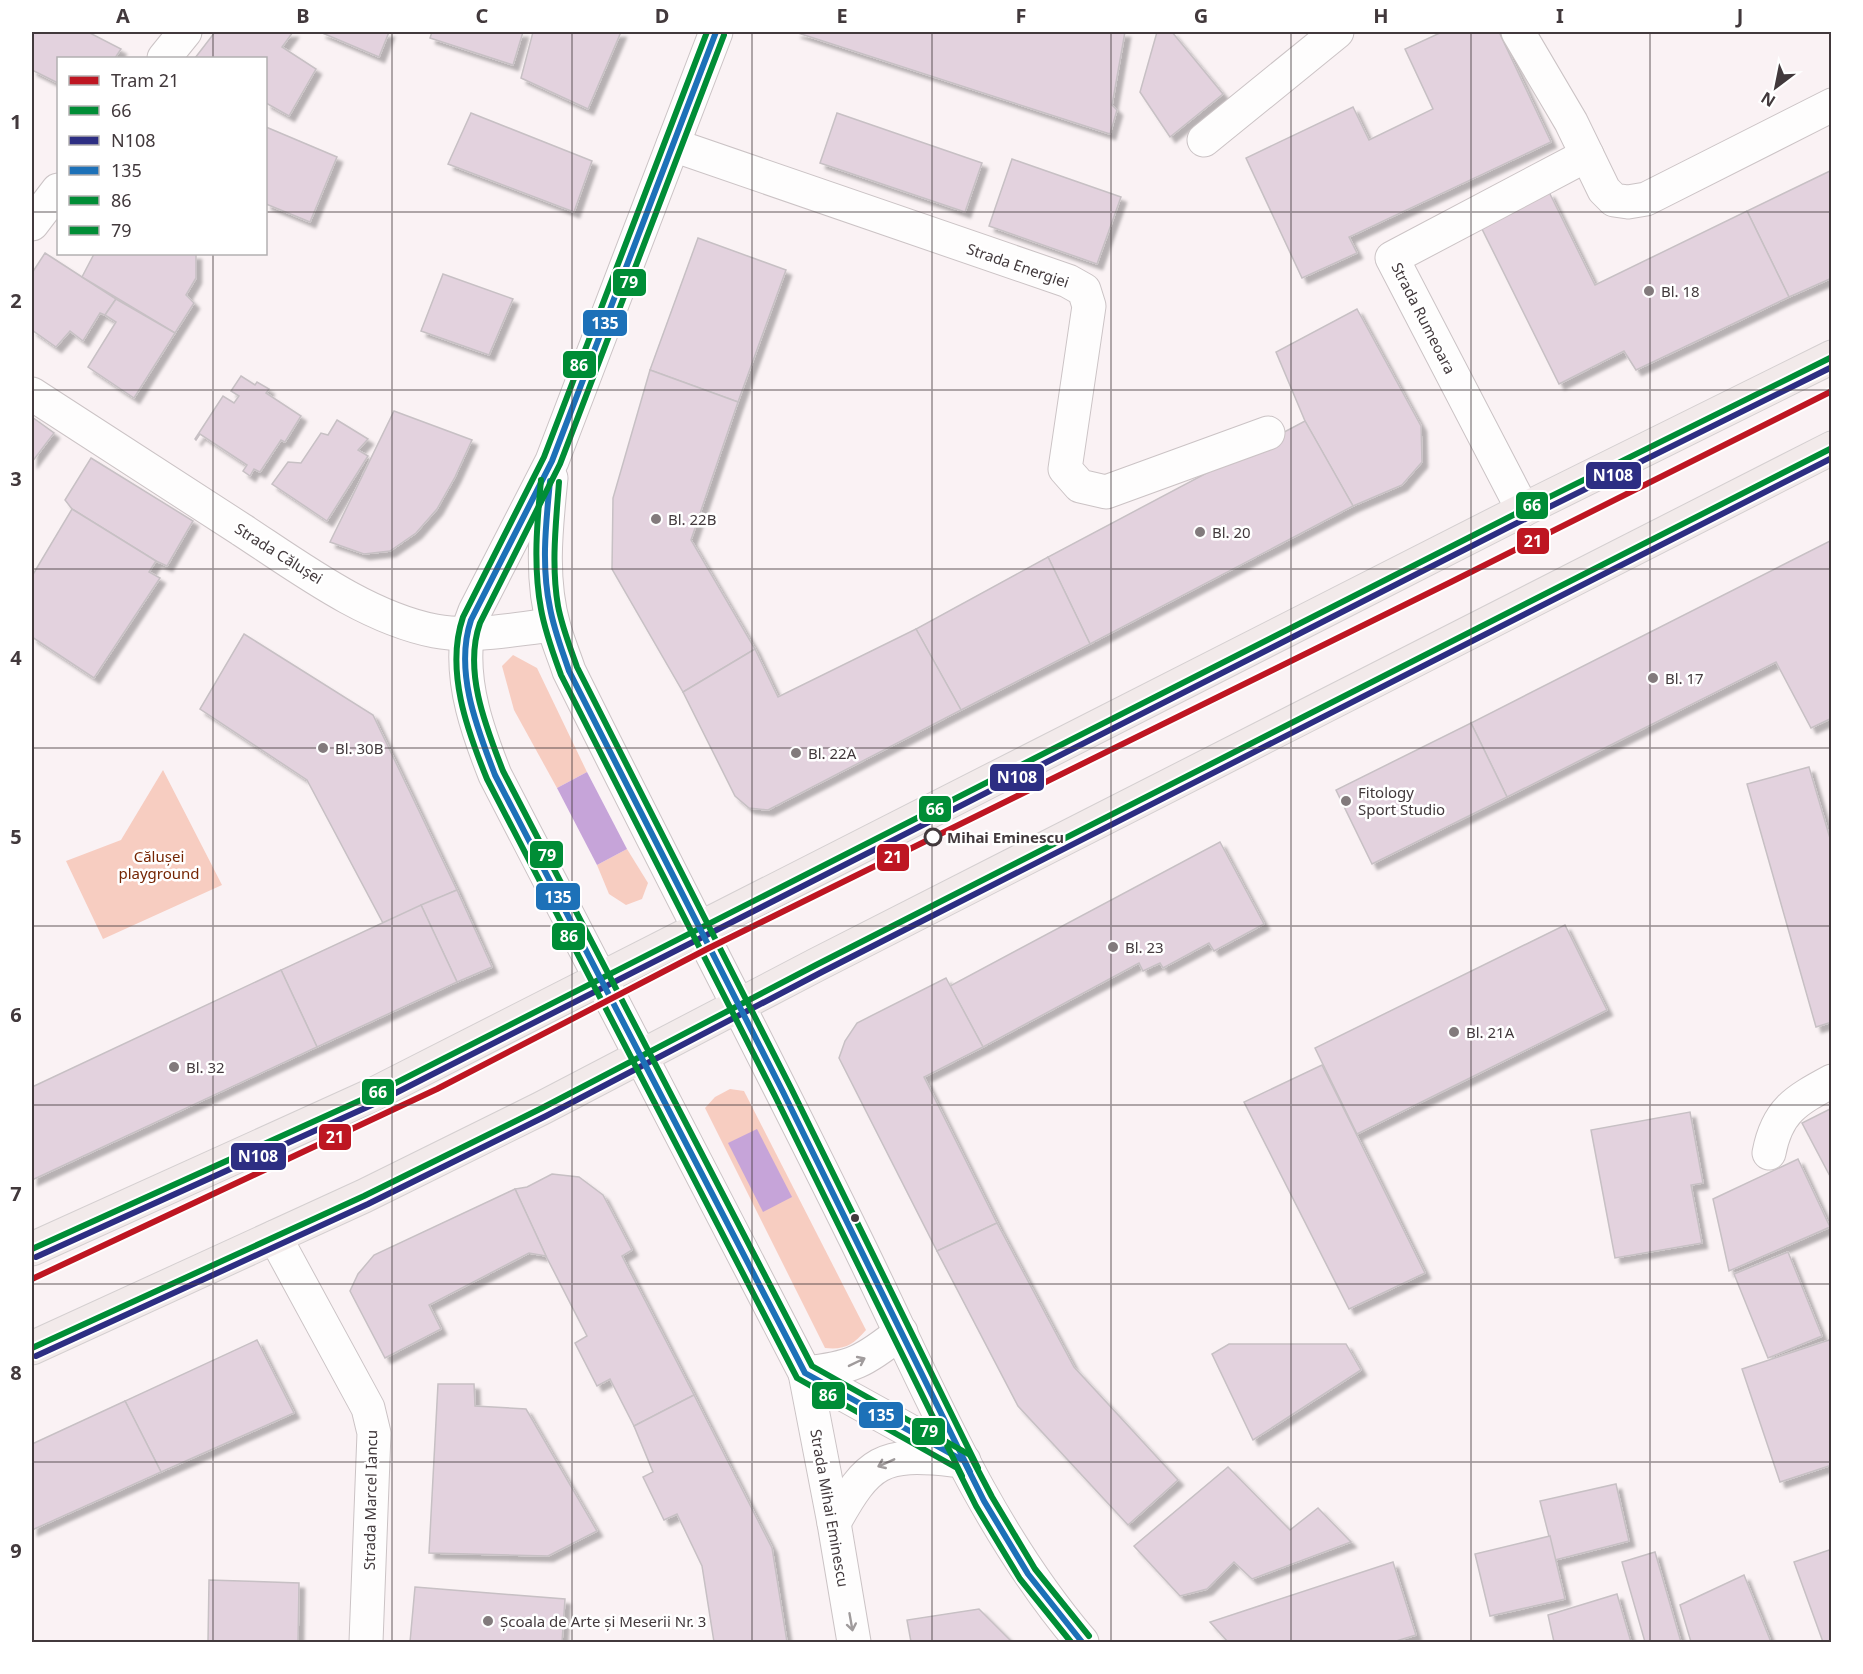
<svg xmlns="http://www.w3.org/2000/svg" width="1863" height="1674" font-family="'Noto Sans',sans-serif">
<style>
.green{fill:#f7cdc1}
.water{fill:#c6a4d9}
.building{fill:#e3d2de;stroke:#c7c0c4;stroke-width:1.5;filter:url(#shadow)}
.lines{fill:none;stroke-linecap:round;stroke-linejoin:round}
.minor-casing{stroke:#cbc3c5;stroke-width:35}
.secondary-casing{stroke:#cbc3c5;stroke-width:35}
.primary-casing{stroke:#d4cfd0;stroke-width:35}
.minor{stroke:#fefdfd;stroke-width:33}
.secondary{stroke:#fefdfd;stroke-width:33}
.primary{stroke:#f2eaea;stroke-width:33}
.bus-1-casing{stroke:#fff;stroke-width:10}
.bus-2-casing{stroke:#fff;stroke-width:10}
.bus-3-casing{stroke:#fff;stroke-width:10}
.bus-4-casing{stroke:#fff;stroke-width:10}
.bus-5-casing{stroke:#fff;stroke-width:10}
.bus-1{stroke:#008d36;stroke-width:6}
.bus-2{stroke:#2d2e83;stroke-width:6}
.bus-3{stroke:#1d71b8;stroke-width:6}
.bus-4{stroke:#008d36;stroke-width:6}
.bus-5{stroke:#008d36;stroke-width:6}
.tram-1-casing{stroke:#fff;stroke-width:10}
.tram-1{stroke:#be1622;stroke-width:6}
.oneway{stroke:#a09b9c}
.grid{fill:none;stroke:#42393c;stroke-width:1.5;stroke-opacity:0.55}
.poi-dot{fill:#827a7c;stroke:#fff;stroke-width:2}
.stop-dot{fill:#fff;stroke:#42393c;stroke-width:3}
.bus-dot{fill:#42393c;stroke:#fff;stroke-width:2}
.labels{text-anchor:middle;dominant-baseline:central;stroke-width:5;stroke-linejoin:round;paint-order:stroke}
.street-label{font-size:15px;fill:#42393c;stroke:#fff}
.poi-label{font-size:15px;fill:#42393c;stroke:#fff;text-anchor:start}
.stop-label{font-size:15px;font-weight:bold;fill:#42393c;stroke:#fff;text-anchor:start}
.park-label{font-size:15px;fill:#762604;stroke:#fff}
.line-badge{stroke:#fff;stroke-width:2}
.badge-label{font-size:16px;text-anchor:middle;font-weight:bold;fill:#fff}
.neatline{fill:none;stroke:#42393c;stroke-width:2}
.grid-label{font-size:20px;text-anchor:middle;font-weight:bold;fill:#42393c}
</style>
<defs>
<filter id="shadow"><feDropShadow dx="5.5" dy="5.5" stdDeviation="1.5" flood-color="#0004"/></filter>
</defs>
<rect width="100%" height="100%" fill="#faf2f4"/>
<g class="green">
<polygon points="513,655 537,668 587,772 557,788 514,710 502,666"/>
<polygon points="163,770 222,885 103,939 66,861 121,840"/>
<polygon points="627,849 648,883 642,899 626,905 609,894 597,865"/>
<path d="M 730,1089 L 744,1091 L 866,1330 C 853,1345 845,1350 825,1348 L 705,1108 L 715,1097 Z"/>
</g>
<g class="water">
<polygon points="587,772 627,849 597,865 557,788"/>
<polygon points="757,1129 792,1197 763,1212 728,1143"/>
</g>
<g class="building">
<polygon points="32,32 88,32 121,49 115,58 58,58 58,83 32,70"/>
<polygon points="215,32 293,32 282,47 316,69 289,116 266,103 266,58 195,58"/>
<polygon points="320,32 389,32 379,57"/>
<polygon points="432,32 523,32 513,65 430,38"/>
<polygon points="533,32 621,32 588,109 521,78"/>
<polygon points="795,32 1125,32 1112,105 1117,110 1110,134"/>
<polygon points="1157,32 1172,32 1223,94 1170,137 1140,92"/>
<polygon points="1442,32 1499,32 1551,142 1349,237 1357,253 1302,278 1246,158 1353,107 1369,140 1433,109 1405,49"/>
<polygon points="471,113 592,161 574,212 448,164"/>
<polygon points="837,113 982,163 965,212 820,163"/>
<polygon points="266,127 337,157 310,222 266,204"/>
<polygon points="1012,159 1121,197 1097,264 989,226"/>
<polygon points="1832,170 1832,278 1789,297 1747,211"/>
<polygon points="1549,192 1595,285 1747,211 1789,297 1636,370 1624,351 1559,384 1481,227"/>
<polygon points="698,238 786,270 738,402 650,370"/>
<polygon points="45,253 116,299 105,315 100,313 83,341 70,331 56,347 32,330 32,273"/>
<polygon points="94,254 196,254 196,278 186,295 194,303 175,333 82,277"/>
<polygon points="443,274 513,299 489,355 421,331"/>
<polygon points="116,299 175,333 134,398 88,367 116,322 105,315"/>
<polygon points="1357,309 1421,426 1422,462 1402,485 1353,506 1305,421 1276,352"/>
<polygon points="650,370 738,402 691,540 755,649 683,692 612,569 613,498"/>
<polygon points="241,376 255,385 257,382 269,389 266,393 301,416 285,442 281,440 260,472 254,469 250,476 243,471 247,465 200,434 196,440 195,439 223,396 234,403 239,396 231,391"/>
<polygon points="394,411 472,440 455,477 437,509 416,533 390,551 364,554 330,542"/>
<polygon points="32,417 54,433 32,462"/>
<polygon points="337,420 368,439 358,450 368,456 327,521 272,484 288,462 301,463 321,433 328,435"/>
<polygon points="1305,421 1353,506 1090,644 1048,557"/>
<polygon points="91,458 193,521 167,566 156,561 72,509 65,500"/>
<polygon points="72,509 156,561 149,572 160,578 94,678 32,637 32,576"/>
<polygon points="1830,541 1832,545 1832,718 1811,728 1776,662 1507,797 1471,723"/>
<polygon points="1048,557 1090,644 961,710 916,629"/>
<polygon points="916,629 961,710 768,810 749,808 735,796 683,692 755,649 778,697"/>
<polygon points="244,634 373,715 457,890 383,923 307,780 200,709"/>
<polygon points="1471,723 1507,797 1372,864 1336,790"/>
<polygon points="1809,767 1832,845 1832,1022 1816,1027 1747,784"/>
<polygon points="1220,842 1264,924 1214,951 1209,943 1163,968 1160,963 1143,971 1139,963 983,1047 950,986"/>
<polygon points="457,890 492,967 457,982 421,905"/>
<polygon points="421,905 457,982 317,1047 281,970"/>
<polygon points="1565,925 1607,1010 1357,1134 1315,1048"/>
<polygon points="281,970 317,1047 32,1180 32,1087"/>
<polygon points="946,978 983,1047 924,1077 997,1223 937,1251 839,1058 845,1041 857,1023"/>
<polygon points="1322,1065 1425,1273 1349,1309 1244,1102"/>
<polygon points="1832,1108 1832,1180 1802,1123"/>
<polygon points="1690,1112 1703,1183 1691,1185 1702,1243 1615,1258 1591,1130"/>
<polygon points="1798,1159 1830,1227 1729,1271 1713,1199"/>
<polygon points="552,1174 579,1177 603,1195 632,1250 622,1256 694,1395 634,1426 610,1379 597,1386 575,1343 587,1336 546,1256 515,1189 527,1187"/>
<polygon points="515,1189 546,1256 529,1253 429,1305 441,1329 385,1358 350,1291 358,1274 374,1255"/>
<polygon points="997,1223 1074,1367 1178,1480 1128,1525 1018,1406 937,1251"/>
<polygon points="1788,1252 1822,1336 1768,1358 1734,1274"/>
<polygon points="1832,1339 1832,1465 1780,1482 1742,1369"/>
<polygon points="257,1340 294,1413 161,1472 125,1401"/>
<polygon points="1229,1344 1346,1344 1361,1370 1253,1440 1212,1354"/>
<polygon points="438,1384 474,1384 475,1406 526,1409 597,1531 548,1556 429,1553"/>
<polygon points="694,1395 772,1548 787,1642 714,1642 702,1566 677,1514 664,1520 643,1477 653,1472 634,1426"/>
<polygon points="125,1401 161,1472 32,1530 32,1444"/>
<polygon points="1228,1467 1290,1530 1318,1508 1351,1542 1252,1579 1234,1562 1207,1589 1180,1596 1134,1546"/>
<polygon points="1616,1484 1629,1541 1555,1560 1540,1501"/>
<polygon points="1550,1536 1565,1599 1490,1616 1475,1554"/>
<polygon points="1832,1549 1832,1642 1823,1642 1794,1562"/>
<polygon points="1655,1552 1681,1642 1645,1642 1622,1562"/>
<polygon points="1393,1562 1416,1635 1393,1642 1228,1642 1210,1622"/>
<polygon points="1744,1575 1771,1642 1691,1642 1680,1605"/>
<polygon points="209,1580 299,1583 298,1642 208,1642"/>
<polygon points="415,1587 565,1599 562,1642 410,1642"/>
<polygon points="1617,1594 1631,1642 1554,1642 1548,1615"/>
<polygon points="979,1609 1012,1642 911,1642 907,1620"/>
</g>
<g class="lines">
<g class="minor-casing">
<g id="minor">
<polyline points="1518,32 1571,122 1604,190 1614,200 1628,202 1646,199 1832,105"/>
<polyline points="164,58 185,32"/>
<polyline points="1204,140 1337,32"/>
<polyline points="673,145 1068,281 1084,290 1089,306 1065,469 1080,486 1106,492 1268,433"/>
<polyline points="32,224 58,190"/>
<path d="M 32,394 C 102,440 172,485 242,530 C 300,568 367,618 435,631 C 474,638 514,629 553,625"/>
<polyline points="1523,510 1392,258 1587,155"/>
<path d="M 1769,1153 C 1777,1111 1795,1101 1832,1081"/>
<polyline points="275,1237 368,1408 374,1433 366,1642"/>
</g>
</g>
<g class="secondary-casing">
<g id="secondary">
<path d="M 716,32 L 552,461 L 475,611 C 472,619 468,628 467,637 C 461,685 478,732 495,775 L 805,1373 L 964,1461"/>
<path d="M 551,478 C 546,528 540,578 554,627 C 558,642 564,656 569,671 C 662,859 760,1045 853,1234 C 922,1373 980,1523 1082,1642"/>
<polyline points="805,1373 834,1523 854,1642"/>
<path d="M 805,1373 C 852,1368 865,1361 901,1332"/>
<path d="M 834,1523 C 868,1461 882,1452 953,1460"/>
</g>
</g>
<g class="primary-casing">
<g id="primary">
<polyline points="32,1249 370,1096 1523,510 1832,357"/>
<polyline points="32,1348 364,1196 542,1108 816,965 1832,448"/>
</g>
</g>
<use href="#minor" class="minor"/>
<use href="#secondary" class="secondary"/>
<use href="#primary" class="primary"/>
<g class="bus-1-casing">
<g id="bus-1">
<polyline points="32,1249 370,1096 1523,510 1832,357"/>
<polyline points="32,1348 364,1196 542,1108 816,965 1832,448"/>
</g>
</g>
<g class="bus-2-casing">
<g id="bus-2">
<polyline points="36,1257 374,1104 1527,518 1832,367"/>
<polyline points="36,1356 368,1204 546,1116 820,973 1832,458"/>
</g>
</g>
<g class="bus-3-casing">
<g id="bus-3">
<path d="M 716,32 L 552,461 L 471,620 C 454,671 477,728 495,775 L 805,1373 L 964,1461 L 984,1501 L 1028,1574 L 1082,1642"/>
<path d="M 550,481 C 546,523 541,566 550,608 C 554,630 562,650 569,671 L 783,1092 L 970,1472"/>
</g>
</g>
<g class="bus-4-casing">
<g id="bus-4">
<path d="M 707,32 L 544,457 L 463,617 C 445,670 467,730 487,779 L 797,1378 L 957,1468 L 976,1506 L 1020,1579 L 1071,1642"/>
<path d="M 541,480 C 537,523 533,566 541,609 C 545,632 553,653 561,675 L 775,1096 L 962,1476"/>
</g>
</g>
<g class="bus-5-casing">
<g id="bus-5">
<path d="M 724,35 L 560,464 L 480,623 C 463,671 486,727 503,771 L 812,1366 L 970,1455 L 992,1497 L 1035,1569 L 1089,1636"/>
<path d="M 559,482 C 556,523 551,565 558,606 C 562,627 570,647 577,667 L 791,1088 L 978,1468"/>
</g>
</g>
<use href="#bus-1" class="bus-1"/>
<use href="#bus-2" class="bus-2"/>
<use href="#bus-3" class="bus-3"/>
<use href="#bus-4" class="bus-4"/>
<use href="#bus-5" class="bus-5"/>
<g class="tram-1-casing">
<polyline id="tram-1" points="32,1279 437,1089 709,948 1451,582 1832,391"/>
</g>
<use href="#tram-1" class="tram-1"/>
</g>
<defs><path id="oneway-shaft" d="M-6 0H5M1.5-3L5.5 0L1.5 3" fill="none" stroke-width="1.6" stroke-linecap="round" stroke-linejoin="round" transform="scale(1.5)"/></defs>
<g class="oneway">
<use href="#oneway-shaft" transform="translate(857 1362) rotate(-26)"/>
<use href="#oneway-shaft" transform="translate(886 1463) rotate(156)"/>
<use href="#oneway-shaft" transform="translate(851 1622) rotate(80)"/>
</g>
<path class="grid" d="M 213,32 L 213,58M 392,32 L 392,1642M 572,32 L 572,1642M 752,32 L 752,1642M 932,32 L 932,1642M 1111,32 L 1111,1642M 1291,32 L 1291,1642M 1471,32 L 1471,1642M 1650,32 L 1650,1642M 32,212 L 58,212M 266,212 L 1832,212M 213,254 L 213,1642M 32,390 L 1832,390M 32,569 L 1832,569M 32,748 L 1832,748M 32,926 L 1832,926M 32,1105 L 1832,1105M 32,1284 L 1832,1284M 32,1462 L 1832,1462"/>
<g class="poi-dot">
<circle cx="1649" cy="291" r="6"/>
<circle cx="656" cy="519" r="6"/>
<circle cx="1200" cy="532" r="6"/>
<circle cx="1653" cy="678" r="6"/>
<circle cx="323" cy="748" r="6"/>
<circle cx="796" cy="753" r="6"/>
<circle cx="1346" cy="801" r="6"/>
<circle cx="1113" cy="947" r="6"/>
<circle cx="1454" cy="1032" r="6"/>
<circle cx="174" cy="1067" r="6"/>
<circle cx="488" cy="1621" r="6"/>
</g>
<circle class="stop-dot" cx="933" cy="837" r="8"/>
<circle class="bus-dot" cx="855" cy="1218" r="5"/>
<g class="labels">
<g class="street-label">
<text transform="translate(1018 265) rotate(19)">Strada Energiei</text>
<text transform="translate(1424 318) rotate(63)">Strada Rumeoara</text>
<text transform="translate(279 553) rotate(32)">Strada Călușei</text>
<text transform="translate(370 1500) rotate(-89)">Strada Marcel Iancu</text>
<text transform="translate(830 1508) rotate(80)">Strada Mihai Eminescu</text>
</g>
<g class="poi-label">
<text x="1661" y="291">Bl. 18</text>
<text x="668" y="519">Bl. 22B</text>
<text x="1212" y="532">Bl. 20</text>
<text x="1665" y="678">Bl. 17</text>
<text x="335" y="748">Bl. 30B</text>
<text x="808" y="753">Bl. 22A</text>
<text x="1358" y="792">Fitology<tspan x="1358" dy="17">Sport Studio</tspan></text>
<text x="1125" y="947">Bl. 23</text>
<text x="1466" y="1032">Bl. 21A</text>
<text x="186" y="1067">Bl. 32</text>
<text x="500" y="1621">Școala de Arte și Meserii Nr. 3</text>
</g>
<g class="stop-label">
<text x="947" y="837">Mihai Eminescu</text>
</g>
<g class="park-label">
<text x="159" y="856">Călușei<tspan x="159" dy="17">playground</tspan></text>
</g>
</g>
<g class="line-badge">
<rect x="612" y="268" width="35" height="29" rx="6" fill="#008d36"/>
<rect x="582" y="309" width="46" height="28" rx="6" fill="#1d71b8"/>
<rect x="562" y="350" width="35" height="29" rx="6" fill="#008d36"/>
<rect x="1585" y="461" width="57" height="29" rx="6" fill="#2d2e83"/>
<rect x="1515" y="491" width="34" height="29" rx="6" fill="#008d36"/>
<rect x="1516" y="527" width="34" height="28" rx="6" fill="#be1622"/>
<rect x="989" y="763" width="56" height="29" rx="6" fill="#2d2e83"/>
<rect x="918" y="795" width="34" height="28" rx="6" fill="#008d36"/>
<rect x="529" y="840" width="35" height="29" rx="6" fill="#008d36"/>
<rect x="876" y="843" width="34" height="29" rx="6" fill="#be1622"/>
<rect x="535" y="882" width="46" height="29" rx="6" fill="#1d71b8"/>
<rect x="551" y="922" width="35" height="29" rx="6" fill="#008d36"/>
<rect x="361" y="1078" width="34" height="28" rx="6" fill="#008d36"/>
<rect x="318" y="1123" width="34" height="28" rx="6" fill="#be1622"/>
<rect x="230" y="1142" width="57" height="29" rx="6" fill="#2d2e83"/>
<rect x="811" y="1381" width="35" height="29" rx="6" fill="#008d36"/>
<rect x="858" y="1401" width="46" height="28" rx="6" fill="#1d71b8"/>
<rect x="911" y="1417" width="35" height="29" rx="6" fill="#008d36"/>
</g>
<g class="badge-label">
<text x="629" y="288">79</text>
<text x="605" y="329">135</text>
<text x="579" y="371">86</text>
<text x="1613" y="481">N108</text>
<text x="1532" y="511">66</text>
<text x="1533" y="547">21</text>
<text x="1017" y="783">N108</text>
<text x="935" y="815">66</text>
<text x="547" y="861">79</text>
<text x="893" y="863">21</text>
<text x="558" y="903">135</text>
<text x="569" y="942">86</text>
<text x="378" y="1098">66</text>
<text x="335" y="1143">21</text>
<text x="258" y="1162">N108</text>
<text x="828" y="1401">86</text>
<text x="881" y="1421">135</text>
<text x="929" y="1437">79</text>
</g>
<rect width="1863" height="1674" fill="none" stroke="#ffffff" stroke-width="66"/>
<rect x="57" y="57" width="210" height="198" fill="#ffffff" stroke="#b3b0b1" stroke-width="1.5"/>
<rect x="69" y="76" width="30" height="9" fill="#be1622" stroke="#b3b0b1" stroke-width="1.5"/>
<text x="111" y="87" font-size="18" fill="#42393c">Tram 21</text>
<rect x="69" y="106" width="30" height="9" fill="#008d36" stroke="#b3b0b1" stroke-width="1.5"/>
<text x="111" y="117" font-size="18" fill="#42393c">66</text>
<rect x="69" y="136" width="30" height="9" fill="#2d2e83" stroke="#b3b0b1" stroke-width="1.5"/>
<text x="111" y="147" font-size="18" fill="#42393c">N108</text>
<rect x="69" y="166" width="30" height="9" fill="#1d71b8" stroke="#b3b0b1" stroke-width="1.5"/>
<text x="111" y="177" font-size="18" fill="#42393c">135</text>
<rect x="69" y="196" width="30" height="9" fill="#008d36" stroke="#b3b0b1" stroke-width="1.5"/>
<text x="111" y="207" font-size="18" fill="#42393c">86</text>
<rect x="69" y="226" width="30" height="9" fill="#008d36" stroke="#b3b0b1" stroke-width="1.5"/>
<text x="111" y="237" font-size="18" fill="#42393c">79</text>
<g transform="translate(1776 87) rotate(212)" stroke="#ffffff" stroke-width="4.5" paint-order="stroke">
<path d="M0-4.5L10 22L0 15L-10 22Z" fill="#42393c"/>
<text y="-9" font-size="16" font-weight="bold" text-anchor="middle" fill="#42393c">N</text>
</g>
<rect x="33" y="33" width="1797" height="1608" class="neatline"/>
<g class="grid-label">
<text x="123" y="23">A</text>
<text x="303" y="23">B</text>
<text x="482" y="23">C</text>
<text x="662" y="23">D</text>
<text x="842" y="23">E</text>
<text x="1021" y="23">F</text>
<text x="1201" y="23">G</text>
<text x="1381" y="23">H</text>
<text x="1560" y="23">I</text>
<text x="1740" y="23">J</text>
<text x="16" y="129">1</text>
<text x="16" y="308">2</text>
<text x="16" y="486">3</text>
<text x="16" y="665">4</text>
<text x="16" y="844">5</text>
<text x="16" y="1022">6</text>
<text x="16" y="1201">7</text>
<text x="16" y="1380">8</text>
<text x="16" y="1558">9</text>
</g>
</svg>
